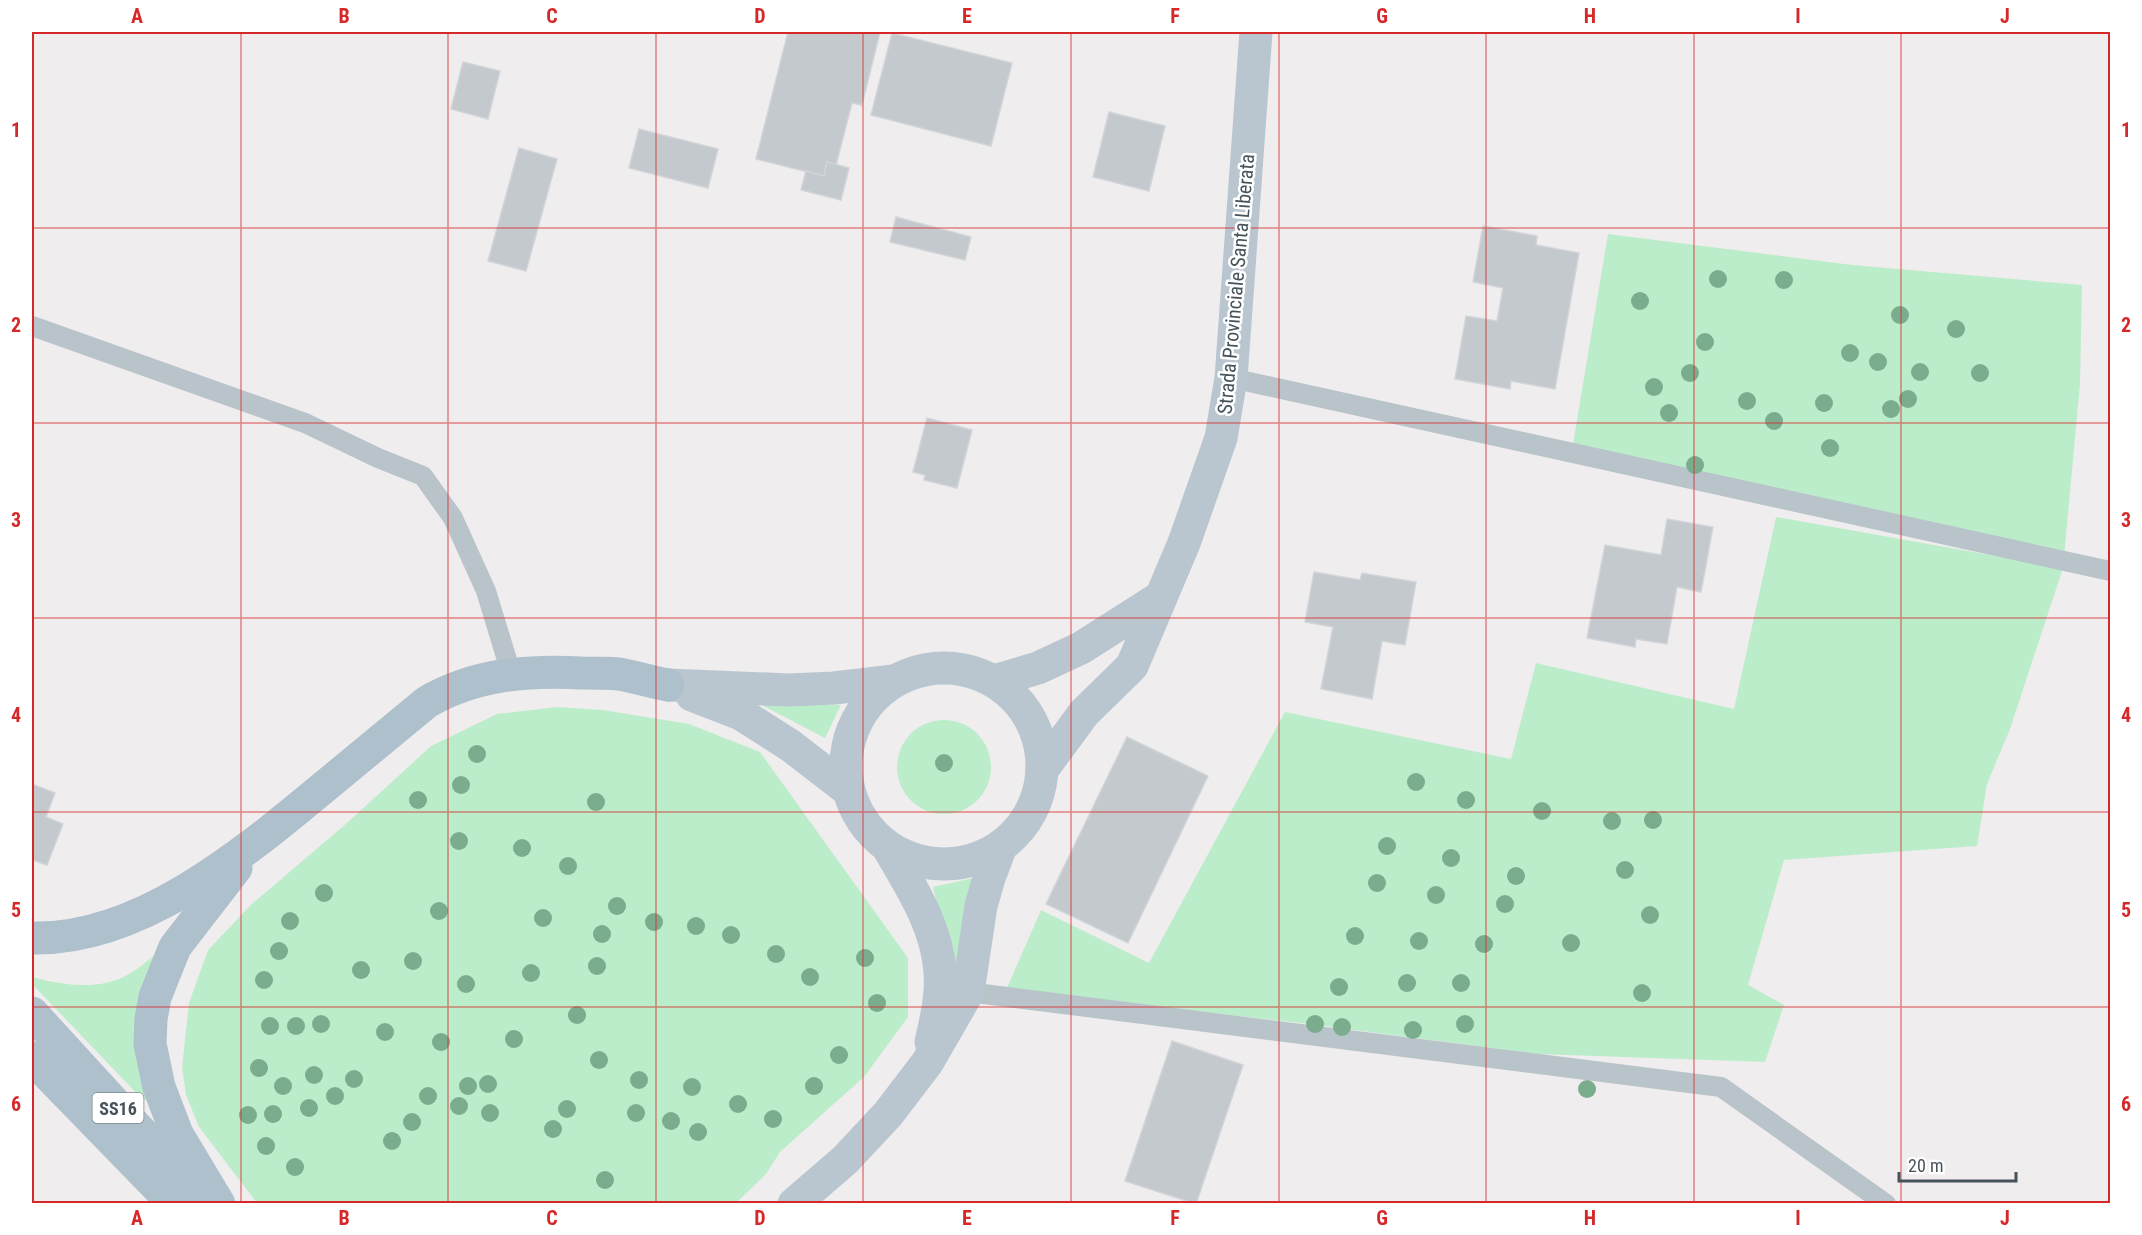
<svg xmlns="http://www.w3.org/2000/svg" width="2142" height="1235" font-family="'Roboto Condensed',sans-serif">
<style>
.green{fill:#bcedca}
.building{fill:#c4c9cd;stroke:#d1d4d9;stroke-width:1.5}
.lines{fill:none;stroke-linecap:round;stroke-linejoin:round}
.lane{stroke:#b9c4ca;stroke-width:20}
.secondary{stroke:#b9c6cf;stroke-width:33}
.primary{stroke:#aec0cc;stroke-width:33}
.tree{fill:#7aad8e}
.grid{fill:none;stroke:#d62828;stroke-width:1.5;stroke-opacity:0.55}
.labels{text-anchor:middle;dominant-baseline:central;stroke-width:5;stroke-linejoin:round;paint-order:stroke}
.shield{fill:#fff;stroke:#7e878c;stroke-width:1.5}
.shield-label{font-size:18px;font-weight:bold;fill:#46535a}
.street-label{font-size:20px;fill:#46535a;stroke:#fff}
.neatline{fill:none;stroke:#d62828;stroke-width:2}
.grid-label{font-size:20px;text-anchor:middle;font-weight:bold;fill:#d62828}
</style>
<rect width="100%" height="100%" fill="#f0edee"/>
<g class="green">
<polygon points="1608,234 1852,265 2082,285 2080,384 2064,557 1572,450"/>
<polygon points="1776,517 2063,568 2010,729 1987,784 1977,846 1784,860 1748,985 1784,1005 1765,1062 1538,1054 1301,1023 1006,990 1041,910 1149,963 1285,712 1511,759 1536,663 1734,709"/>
<polygon points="754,701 841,705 825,738"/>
<polygon points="557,707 603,710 689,724 760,752 908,958 908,1017 864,1077 780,1152 766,1174 736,1203 257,1203 199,1127 186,1095 182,1067 189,1003 208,950 252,904 347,823 431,746 497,714"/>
<circle cx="944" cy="767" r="47"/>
<polygon points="973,878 956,985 933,887"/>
<path d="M 175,936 L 152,1099 L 143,1100 L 32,984 L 32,977 C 59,984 91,990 119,979 C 141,970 158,951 175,936 Z"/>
</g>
<g class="building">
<polygon points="788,32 880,32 862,105 852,103 836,165 827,162 824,176 756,159"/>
<polygon points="892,33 1012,63 991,146 871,115"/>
<polygon points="463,62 500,71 488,119 451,109"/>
<polygon points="1109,112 1165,126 1149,191 1093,177"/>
<polygon points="639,129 718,149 708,188 629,168"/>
<polygon points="519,148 557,159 526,271 488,261"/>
<polygon points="827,162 849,168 841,200 801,190 806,171 824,176"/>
<polygon points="896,217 971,237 965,260 890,242"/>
<polygon points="1483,226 1537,236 1536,245 1579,253 1555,389 1511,381 1510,389 1455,379 1466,316 1497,321 1503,288 1473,282"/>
<polygon points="927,418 972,430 957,488 924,480 925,475 913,472"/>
<polygon points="1667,519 1713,527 1701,592 1677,587 1667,644 1636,639 1635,647 1587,638 1605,545 1661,555"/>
<polygon points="1314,572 1360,580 1362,573 1416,582 1405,645 1382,641 1372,699 1321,689 1333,627 1305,622"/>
<polygon points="1127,737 1208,776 1128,943 1046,904"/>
<polygon points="32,784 55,793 46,817 63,824 47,865 32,860"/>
<polygon points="1172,1041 1243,1065 1196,1204 1125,1181"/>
</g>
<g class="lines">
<g class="lane">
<polyline points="32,326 305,423 378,458 423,476 453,518 486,591 511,673"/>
<polyline points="1231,378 2110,571"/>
<polyline points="968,992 1721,1087 1886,1204"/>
</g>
<g class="secondary">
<circle cx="944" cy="766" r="98"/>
<polyline points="994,681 1038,668 1081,648 1161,597"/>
<polyline points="668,685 789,690 834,688 894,681"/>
<polyline points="692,695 741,714 791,746 848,790"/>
<polyline points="1042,770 1084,713 1132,666 1184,543 1221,438 1231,378 1256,32"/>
<path d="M 889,849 C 911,887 937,926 940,972 C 942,995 936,1020 931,1042"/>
<polyline points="794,1204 845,1160 888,1114 927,1063 968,992 981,906 989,878 1001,846"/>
</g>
<g class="primary">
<path d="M 32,938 C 137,941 241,856 318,792 C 354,762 391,732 427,702 C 475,674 528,670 582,673 C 594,673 607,673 619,674 C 635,677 652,682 668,685"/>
<polyline points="32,1013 194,1190"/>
<polyline points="32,1058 174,1204"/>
<polyline points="219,1204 177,1134 159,1087 150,1044 151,1019 155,997 175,947 236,868"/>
</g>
</g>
<g class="tree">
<circle cx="1718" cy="279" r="9"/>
<circle cx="1784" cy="280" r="9"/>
<circle cx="1640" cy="301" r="9"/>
<circle cx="1900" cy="315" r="9"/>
<circle cx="1956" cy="329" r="9"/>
<circle cx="1705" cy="342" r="9"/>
<circle cx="1850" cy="353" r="9"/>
<circle cx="1878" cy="362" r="9"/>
<circle cx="1920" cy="372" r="9"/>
<circle cx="1690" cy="373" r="9"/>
<circle cx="1980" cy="373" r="9"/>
<circle cx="1654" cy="387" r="9"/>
<circle cx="1908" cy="399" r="9"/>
<circle cx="1747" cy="401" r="9"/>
<circle cx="1824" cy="403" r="9"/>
<circle cx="1891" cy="409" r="9"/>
<circle cx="1669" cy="413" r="9"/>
<circle cx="1774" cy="421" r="9"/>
<circle cx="1830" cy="448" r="9"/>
<circle cx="1695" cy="465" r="9"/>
<circle cx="477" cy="754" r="9"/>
<circle cx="944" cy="763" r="9"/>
<circle cx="1416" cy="782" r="9"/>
<circle cx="461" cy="785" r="9"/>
<circle cx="418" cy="800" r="9"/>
<circle cx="1466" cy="800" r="9"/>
<circle cx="596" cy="802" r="9"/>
<circle cx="1542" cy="811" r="9"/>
<circle cx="1653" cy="820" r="9"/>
<circle cx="1612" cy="821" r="9"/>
<circle cx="459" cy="841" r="9"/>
<circle cx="1387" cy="846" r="9"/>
<circle cx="522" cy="848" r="9"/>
<circle cx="1451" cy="858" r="9"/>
<circle cx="568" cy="866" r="9"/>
<circle cx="1625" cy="870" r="9"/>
<circle cx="1516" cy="876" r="9"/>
<circle cx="1377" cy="883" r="9"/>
<circle cx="324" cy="893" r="9"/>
<circle cx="1436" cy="895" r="9"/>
<circle cx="1505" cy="904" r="9"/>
<circle cx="617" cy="906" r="9"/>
<circle cx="439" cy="911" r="9"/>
<circle cx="1650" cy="915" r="9"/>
<circle cx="543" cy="918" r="9"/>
<circle cx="290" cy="921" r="9"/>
<circle cx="654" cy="922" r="9"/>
<circle cx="696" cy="926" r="9"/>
<circle cx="602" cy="934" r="9"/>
<circle cx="731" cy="935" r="9"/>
<circle cx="1355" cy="936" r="9"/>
<circle cx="1419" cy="941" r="9"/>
<circle cx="1571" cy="943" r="9"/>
<circle cx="1484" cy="944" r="9"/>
<circle cx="279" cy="951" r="9"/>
<circle cx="776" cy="954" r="9"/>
<circle cx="865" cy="958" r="9"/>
<circle cx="413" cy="961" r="9"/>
<circle cx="597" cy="966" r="9"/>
<circle cx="361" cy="970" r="9"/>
<circle cx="531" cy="973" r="9"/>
<circle cx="810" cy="977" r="9"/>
<circle cx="264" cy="980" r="9"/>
<circle cx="1407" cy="983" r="9"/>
<circle cx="1461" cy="983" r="9"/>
<circle cx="466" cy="984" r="9"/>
<circle cx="1339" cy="987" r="9"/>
<circle cx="1642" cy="993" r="9"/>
<circle cx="877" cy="1003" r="9"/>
<circle cx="577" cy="1015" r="9"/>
<circle cx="321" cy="1024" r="9"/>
<circle cx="1315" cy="1024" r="9"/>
<circle cx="1465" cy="1024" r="9"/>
<circle cx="270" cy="1026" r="9"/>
<circle cx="296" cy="1026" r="9"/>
<circle cx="1342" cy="1027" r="9"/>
<circle cx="1413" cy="1030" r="9"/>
<circle cx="385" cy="1032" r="9"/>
<circle cx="514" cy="1039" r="9"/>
<circle cx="441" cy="1042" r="9"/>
<circle cx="839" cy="1055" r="9"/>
<circle cx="599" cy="1060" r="9"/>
<circle cx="259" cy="1068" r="9"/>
<circle cx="314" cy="1075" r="9"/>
<circle cx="354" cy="1079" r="9"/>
<circle cx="639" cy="1080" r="9"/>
<circle cx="488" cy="1084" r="9"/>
<circle cx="283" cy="1086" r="9"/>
<circle cx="468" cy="1086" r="9"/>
<circle cx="814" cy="1086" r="9"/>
<circle cx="692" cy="1087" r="9"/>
<circle cx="1587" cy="1089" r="9"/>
<circle cx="335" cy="1096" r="9"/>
<circle cx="428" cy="1096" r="9"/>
<circle cx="738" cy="1104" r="9"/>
<circle cx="459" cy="1106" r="9"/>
<circle cx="309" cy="1108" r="9"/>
<circle cx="567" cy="1109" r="9"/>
<circle cx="490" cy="1113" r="9"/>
<circle cx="636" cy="1113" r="9"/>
<circle cx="273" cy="1114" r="9"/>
<circle cx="248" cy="1115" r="9"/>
<circle cx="773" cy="1119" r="9"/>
<circle cx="671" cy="1121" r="9"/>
<circle cx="412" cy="1122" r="9"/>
<circle cx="553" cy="1129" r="9"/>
<circle cx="698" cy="1132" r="9"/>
<circle cx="392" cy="1141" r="9"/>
<circle cx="266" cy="1146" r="9"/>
<circle cx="295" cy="1167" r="9"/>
<circle cx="605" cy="1180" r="9"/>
</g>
<path class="grid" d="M 241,32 L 241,1204M 448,32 L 448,1204M 656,32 L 656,1204M 863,32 L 863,1204M 1071,32 L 1071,1204M 1279,32 L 1279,1204M 1486,32 L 1486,1204M 1694,32 L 1694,1204M 1901,32 L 1901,1204M 32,228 L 2110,228M 32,423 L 2110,423M 32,618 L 2110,618M 32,812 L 2110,812M 32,1007 L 2110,1007"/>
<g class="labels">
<rect class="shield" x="92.5" y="1093" width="51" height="30" rx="4.5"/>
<g class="shield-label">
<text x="118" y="1108">SS16</text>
</g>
<g class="street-label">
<text transform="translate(1236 284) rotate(-85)">Strada Provinciale Santa Liberata</text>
</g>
</g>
<rect width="2142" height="1235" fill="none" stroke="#ffffff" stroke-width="66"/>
<path d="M1899 1172v9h117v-9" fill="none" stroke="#46535a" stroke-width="3"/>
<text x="1908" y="1172" font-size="18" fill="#46535a" stroke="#ffffff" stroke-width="4.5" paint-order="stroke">20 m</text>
<rect x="33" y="33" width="2076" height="1169" class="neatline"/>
<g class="grid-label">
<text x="137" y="23">A</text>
<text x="344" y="23">B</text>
<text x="552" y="23">C</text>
<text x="760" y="23">D</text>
<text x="967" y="23">E</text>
<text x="1175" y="23">F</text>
<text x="1382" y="23">G</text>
<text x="1590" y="23">H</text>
<text x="1798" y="23">I</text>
<text x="2005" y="23">J</text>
<text x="16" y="137">1</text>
<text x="2126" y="137">1</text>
<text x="16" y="332">2</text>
<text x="2126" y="332">2</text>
<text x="16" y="527">3</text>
<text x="2126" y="527">3</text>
<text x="16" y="722">4</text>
<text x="2126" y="722">4</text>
<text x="16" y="917">5</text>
<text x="2126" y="917">5</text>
<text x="16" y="1111">6</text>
<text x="2126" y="1111">6</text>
<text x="137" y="1225">A</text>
<text x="344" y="1225">B</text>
<text x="552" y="1225">C</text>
<text x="760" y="1225">D</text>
<text x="967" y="1225">E</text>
<text x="1175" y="1225">F</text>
<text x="1382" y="1225">G</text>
<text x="1590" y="1225">H</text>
<text x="1798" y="1225">I</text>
<text x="2005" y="1225">J</text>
</g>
</svg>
